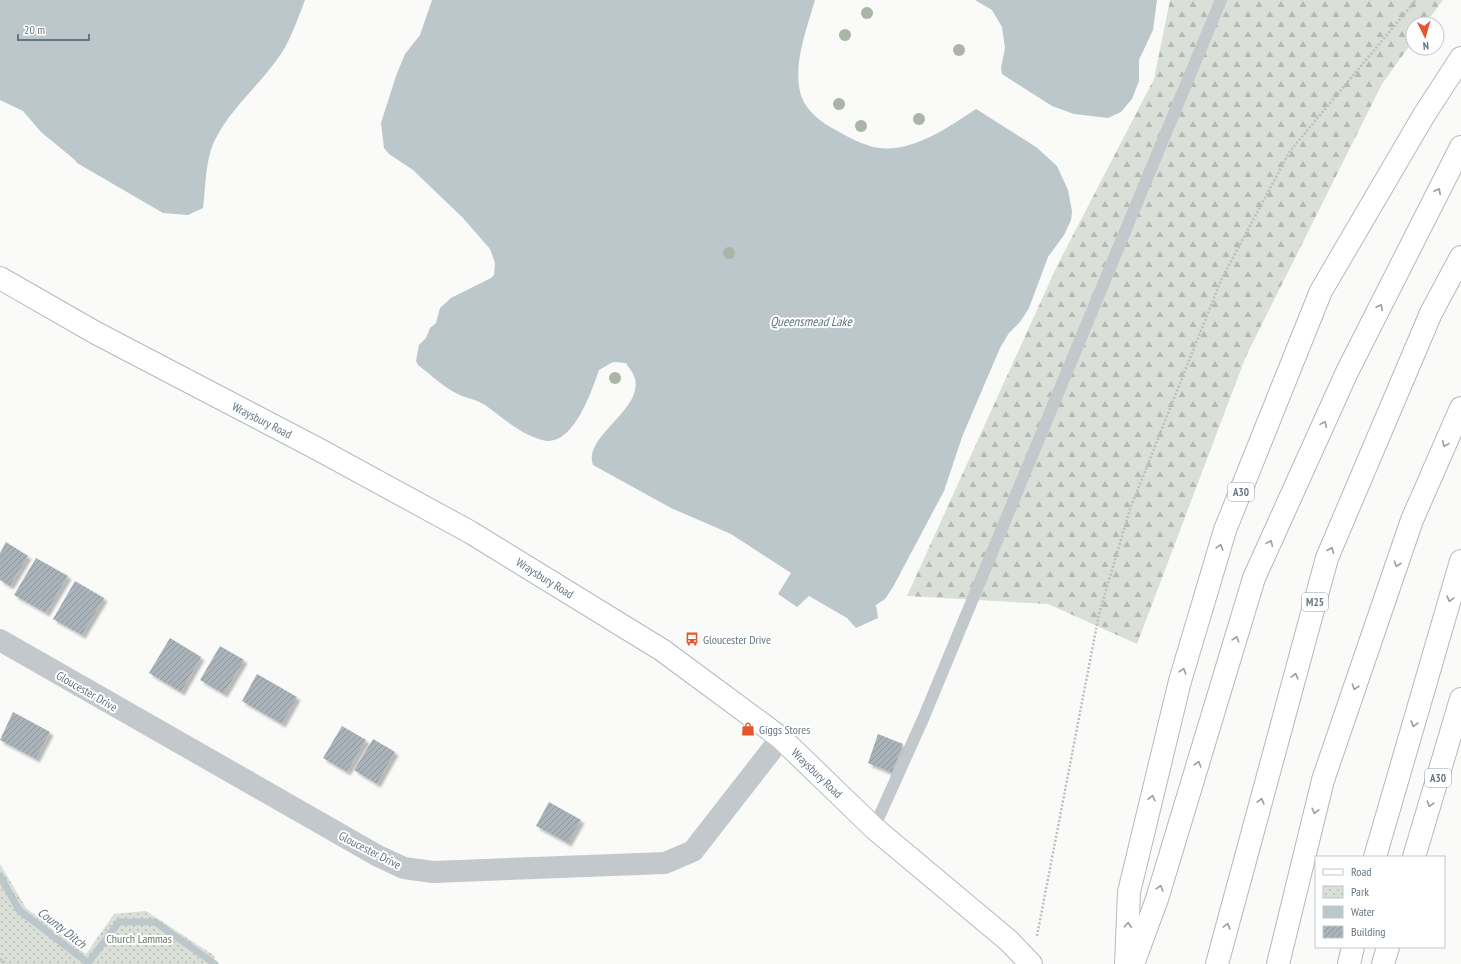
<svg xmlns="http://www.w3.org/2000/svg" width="1461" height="964" font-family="'PT Sans Narrow',sans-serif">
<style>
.forest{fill:url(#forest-firs)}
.park{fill:url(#park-dots)}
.water{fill:#bbc7cb}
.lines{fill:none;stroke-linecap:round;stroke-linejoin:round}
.stream{stroke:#bbc7cb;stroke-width:7}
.building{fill:url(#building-hatch);filter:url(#shadow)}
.secondary-casing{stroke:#b3babf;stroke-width:24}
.primary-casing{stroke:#b5babe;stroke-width:24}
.highway-casing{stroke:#b4b9bd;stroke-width:24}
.path{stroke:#bbbfc2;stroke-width:2.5;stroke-dasharray:2 2;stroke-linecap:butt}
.lane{stroke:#c3c8cc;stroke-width:12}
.street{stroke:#c3c8cc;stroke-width:22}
.secondary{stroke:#fff;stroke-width:22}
.primary{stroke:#fff;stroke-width:22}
.highway{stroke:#fff;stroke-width:22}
.tree{fill:#aab4a7}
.oneway{stroke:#939fa8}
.labels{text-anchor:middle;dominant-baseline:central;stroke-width:4;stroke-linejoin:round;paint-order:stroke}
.shield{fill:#fff;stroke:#939fa8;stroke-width:1}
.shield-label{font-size:11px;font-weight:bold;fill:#657683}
.street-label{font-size:12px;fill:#657683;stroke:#fff}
.poi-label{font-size:12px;fill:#657683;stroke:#fff;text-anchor:start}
.park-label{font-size:12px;fill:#687a64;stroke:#fff}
.water-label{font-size:13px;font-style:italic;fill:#60757c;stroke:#fff}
</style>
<defs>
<pattern id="forest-firs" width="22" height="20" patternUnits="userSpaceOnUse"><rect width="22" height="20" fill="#dadfd7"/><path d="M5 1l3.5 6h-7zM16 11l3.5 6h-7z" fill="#b4b9b4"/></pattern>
<pattern id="park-dots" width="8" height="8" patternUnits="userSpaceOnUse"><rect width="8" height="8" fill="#dadfd7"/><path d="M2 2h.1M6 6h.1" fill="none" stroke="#b4b9b4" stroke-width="1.8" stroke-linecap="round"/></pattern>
<pattern id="building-hatch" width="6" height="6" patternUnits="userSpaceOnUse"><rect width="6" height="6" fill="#aab3b9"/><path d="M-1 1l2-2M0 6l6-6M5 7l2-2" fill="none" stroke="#8e969c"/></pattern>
<filter id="shadow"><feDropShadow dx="3.5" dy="3.5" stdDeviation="1" flood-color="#0004"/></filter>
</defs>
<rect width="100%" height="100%" fill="#fafaf8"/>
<polygon class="forest" points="1170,0 1443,0 1425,24 1413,24 1413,41 1382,84 1246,356 1137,644 1048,604 907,596 1057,266 1154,79"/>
<polygon class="park" points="0,864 26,908 86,954 114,914 146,911 215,956 211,964 0,964"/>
<g class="water">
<path d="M 0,0 L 305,0 C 297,20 290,43 276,61 C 257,87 231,109 216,138 C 205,158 206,186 203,208 L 188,215 L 163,213 L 77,163 L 75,160 L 41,132 L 23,111 L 0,100 Z"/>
<path d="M 432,0 L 815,0 C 807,28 791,69 802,98 C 807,111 822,123 834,129 C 846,136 859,143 873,147 C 910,155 947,128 976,109 L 1036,147 L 1057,166 L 1068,190 L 1072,211 L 1071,220 L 1064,235 L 1048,257 L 1029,308 L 1020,322 L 1009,333 L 1000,348 L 962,437 L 944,491 L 893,587 L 885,599 L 876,605 L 878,618 L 856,628 L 847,618 L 809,596 L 797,607 L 778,594 L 791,573 L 731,534 L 671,508 L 593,465 C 582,436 647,408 634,376 C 633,372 628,367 626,363 L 613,362 L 599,370 C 592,390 573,449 542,440 C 520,434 503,418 485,405 C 476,399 464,398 454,392 C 441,385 430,374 418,365 L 416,361 L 419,345 L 426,338 L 430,328 L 436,323 L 440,308 L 451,298 L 491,278 L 494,275 L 495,263 L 490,249 L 463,218 L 413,170 L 389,154 L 384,148 L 381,123 L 396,76 L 405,54 L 420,35 Z"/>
<polygon points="975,0 1157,0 1153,30 1139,60 1139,81 1132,99 1121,112 1108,118 1074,114 1052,106 1002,74 1001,68 1005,48 1002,27 992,10"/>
</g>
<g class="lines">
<polyline class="stream" points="0,876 19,910 88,963 119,922 155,922 215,964"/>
</g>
<g class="building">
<polygon points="6,542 28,556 10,586 0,580 0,553"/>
<polygon points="36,558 68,576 46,613 14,595"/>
<polygon points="75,581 104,598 82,635 53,619"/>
<polygon points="170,638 201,657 181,692 149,673"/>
<polygon points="220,646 244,660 224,694 200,680"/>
<polygon points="257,674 297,697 282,724 242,701"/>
<polygon points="13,712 50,732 36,759 0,740"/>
<polygon points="342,726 366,740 347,772 323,758"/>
<polygon points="878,734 903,744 892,773 868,763"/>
<polygon points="373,739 395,752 377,784 354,770"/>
<polygon points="549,802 581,820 568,843 536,826"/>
</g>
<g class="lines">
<g class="secondary-casing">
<polyline id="secondary" points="0,278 96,333 316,448 470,532 662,650 781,738 874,828 1009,941 1031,964"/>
</g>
<g class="primary-casing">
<g id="primary">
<polyline points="1414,857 1461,699"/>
<polyline points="1126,964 1129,892 1180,681 1225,530 1321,291 1424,115 1461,58"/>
<polyline points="1383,964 1388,947"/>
</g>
</g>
<g class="highway-casing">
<g id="highway">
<polyline points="1375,857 1461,561"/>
<polyline points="1133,964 1157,899 1254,578 1347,372 1461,147"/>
<polyline points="1217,964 1327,558 1431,313 1461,257"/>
<polyline points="1278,964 1323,780 1412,520 1461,408"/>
<polyline points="1349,964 1353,947"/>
</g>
</g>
<g class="path">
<polyline points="1037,936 1099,614 1130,509 1222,278 1290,151 1416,0"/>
<polyline points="0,959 7,964"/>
</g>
<polyline class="lane" points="874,828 923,719 1221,0"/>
<polyline class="street" points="0,640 378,856 404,868 433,872 665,863 693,851 781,738"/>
<use href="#secondary" class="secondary"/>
<use href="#primary" class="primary"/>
<use href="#highway" class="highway"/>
</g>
<g class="tree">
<circle cx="867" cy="13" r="6"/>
<circle cx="845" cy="35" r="6"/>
<circle cx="959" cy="50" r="6"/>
<circle cx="839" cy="104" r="6"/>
<circle cx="919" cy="119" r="6"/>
<circle cx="861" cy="126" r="6"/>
<circle cx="729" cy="253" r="6"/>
<circle cx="615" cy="378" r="6"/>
</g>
<defs><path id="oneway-chevron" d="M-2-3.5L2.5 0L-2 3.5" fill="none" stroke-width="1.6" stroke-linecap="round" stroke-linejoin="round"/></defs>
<g class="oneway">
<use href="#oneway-chevron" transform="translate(1438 191) rotate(-63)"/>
<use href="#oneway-chevron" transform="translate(1380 307) rotate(-63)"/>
<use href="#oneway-chevron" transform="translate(1324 424) rotate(-66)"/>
<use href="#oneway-chevron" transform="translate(1445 444) rotate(114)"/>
<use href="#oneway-chevron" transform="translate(1270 543) rotate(-66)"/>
<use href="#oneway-chevron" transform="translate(1220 547) rotate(-73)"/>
<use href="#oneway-chevron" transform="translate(1331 550) rotate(-67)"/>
<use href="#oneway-chevron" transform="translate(1397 564) rotate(109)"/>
<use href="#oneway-chevron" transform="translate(1450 599) rotate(106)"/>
<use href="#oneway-chevron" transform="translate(1236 639) rotate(-73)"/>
<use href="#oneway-chevron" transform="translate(1183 671) rotate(-73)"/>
<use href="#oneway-chevron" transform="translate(1295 676) rotate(-75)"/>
<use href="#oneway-chevron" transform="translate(1355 687) rotate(109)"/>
<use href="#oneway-chevron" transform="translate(1414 724) rotate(106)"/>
<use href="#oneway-chevron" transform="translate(1198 764) rotate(-73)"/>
<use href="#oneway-chevron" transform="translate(1152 798) rotate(-77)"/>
<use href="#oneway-chevron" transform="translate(1261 801) rotate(-75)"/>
<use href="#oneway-chevron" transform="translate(1430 804) rotate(107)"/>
<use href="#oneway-chevron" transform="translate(1315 811) rotate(104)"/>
<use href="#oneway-chevron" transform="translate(1160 888) rotate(-73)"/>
<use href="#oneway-chevron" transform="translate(1128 925) rotate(-87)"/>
<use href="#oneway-chevron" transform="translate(1227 926) rotate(-75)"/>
</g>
<defs>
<g id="bus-bare" transform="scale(1.08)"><path d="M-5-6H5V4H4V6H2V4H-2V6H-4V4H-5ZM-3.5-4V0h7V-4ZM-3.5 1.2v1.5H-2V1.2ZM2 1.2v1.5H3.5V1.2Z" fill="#e4572e" stroke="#fff" stroke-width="2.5" paint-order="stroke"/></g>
<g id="shop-bare" transform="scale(1.08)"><path d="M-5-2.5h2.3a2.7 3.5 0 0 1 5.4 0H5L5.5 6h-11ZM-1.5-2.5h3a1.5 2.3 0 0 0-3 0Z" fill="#e4572e" stroke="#fff" stroke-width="2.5" paint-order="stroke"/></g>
</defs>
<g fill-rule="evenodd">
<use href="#bus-bare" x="692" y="639"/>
<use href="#shop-bare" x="748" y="729"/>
</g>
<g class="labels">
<g class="shield">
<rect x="1228" y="483" width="26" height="18" rx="3"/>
<rect x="1302" y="593" width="26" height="18" rx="3"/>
<rect x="1425" y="769" width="26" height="18" rx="3"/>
</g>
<g class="shield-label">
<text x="1241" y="492">A30</text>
<text x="1315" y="602">M25</text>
<text x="1438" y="778">A30</text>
</g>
<g class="street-label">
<text transform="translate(262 420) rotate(27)">Wraysbury Road</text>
<text transform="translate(545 578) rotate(32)">Wraysbury Road</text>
<text transform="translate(87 691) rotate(30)">Gloucester Drive</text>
<text transform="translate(817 773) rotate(44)">Wraysbury Road</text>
<text transform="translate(370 850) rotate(27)">Gloucester Drive</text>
</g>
<g class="poi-label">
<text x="703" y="639">Gloucester Drive</text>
<text x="759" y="729">Giggs Stores</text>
</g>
<g class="park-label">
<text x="139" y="938">Church Lammas</text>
</g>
<g class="water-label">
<text x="811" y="321">Queensmead Lake</text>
<text transform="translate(62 928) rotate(38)">County Ditch</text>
</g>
</g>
<rect x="1315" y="856" width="130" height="92" fill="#ffffff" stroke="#c1c8cd"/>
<rect x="1323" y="869" width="20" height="6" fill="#ffffff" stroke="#c1c8cd"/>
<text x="1351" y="876" font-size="12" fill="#657683">Road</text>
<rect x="1323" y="886" width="20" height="12" fill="url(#park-dots)" stroke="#c1c8cd"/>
<text x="1351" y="896" font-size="12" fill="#657683">Park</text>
<rect x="1323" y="906" width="20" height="12" fill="#bbc7cb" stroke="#c1c8cd"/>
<text x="1351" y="916" font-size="12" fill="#657683">Water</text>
<rect x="1323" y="926" width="20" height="12" fill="url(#building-hatch)" stroke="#c1c8cd"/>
<text x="1351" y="936" font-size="12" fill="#657683">Building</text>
<g transform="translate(1425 36) rotate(175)"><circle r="19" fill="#ffffff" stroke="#c1c8cd"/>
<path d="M0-3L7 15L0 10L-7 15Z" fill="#e4572e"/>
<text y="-6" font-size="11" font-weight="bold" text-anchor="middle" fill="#657683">N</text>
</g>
<path d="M18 34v6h71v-6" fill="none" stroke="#657683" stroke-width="2"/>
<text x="24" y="34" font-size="12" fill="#657683" stroke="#ffffff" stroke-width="3" paint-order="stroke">20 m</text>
</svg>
